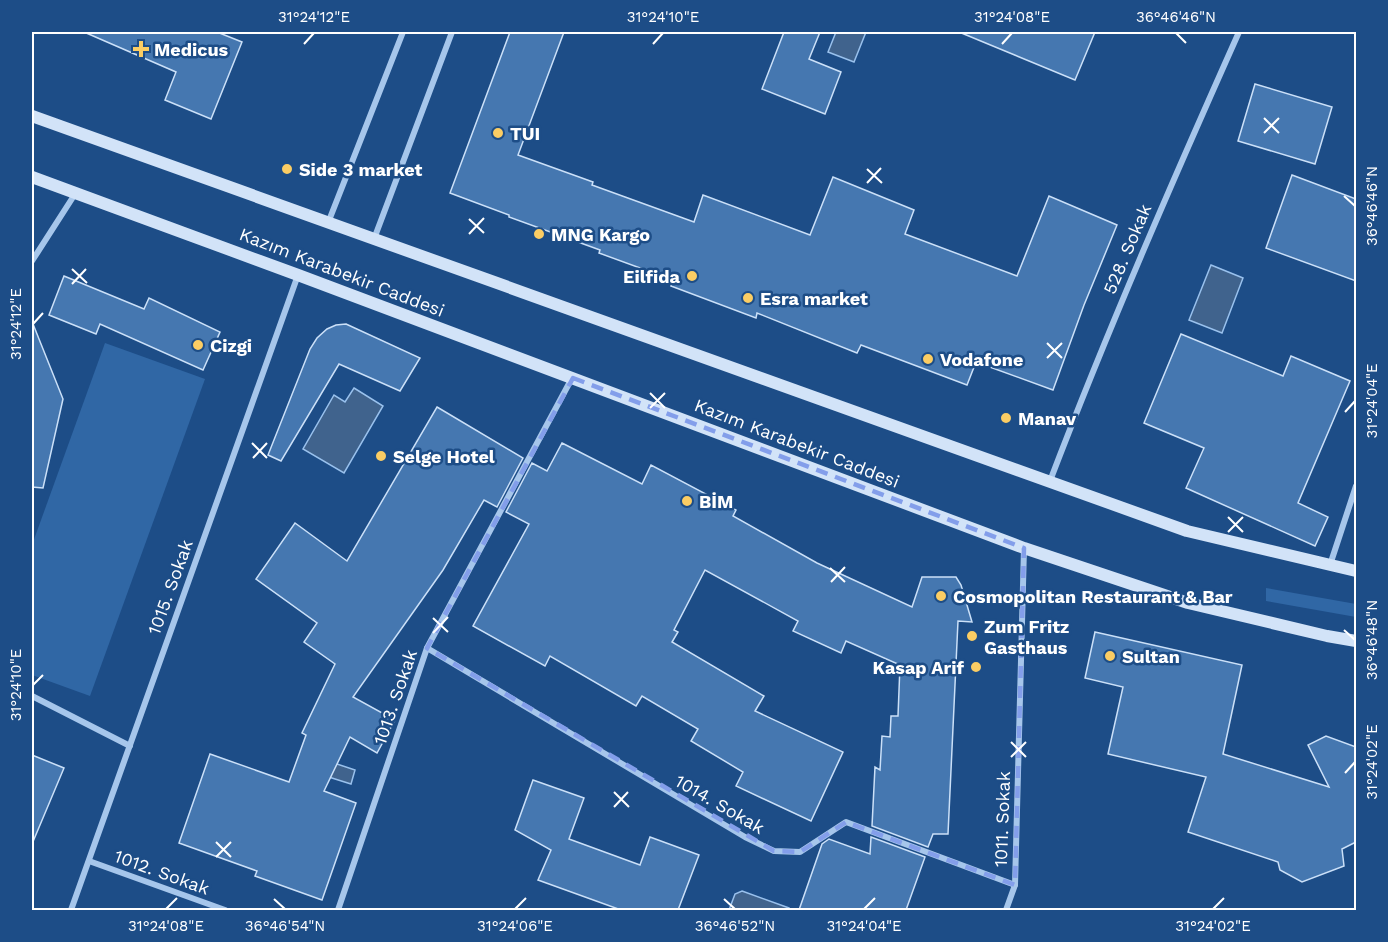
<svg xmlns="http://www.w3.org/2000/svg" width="1388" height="942" font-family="'Work Sans',sans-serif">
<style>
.green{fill:#3067a5}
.water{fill:#40638d;stroke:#99c1ed;stroke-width:1.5}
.building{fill:#4577b0;stroke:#cbe0f8;stroke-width:1.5}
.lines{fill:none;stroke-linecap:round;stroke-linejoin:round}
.minor{stroke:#a6c6eb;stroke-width:6}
.secondary{stroke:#d2e3f8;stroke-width:12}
.marked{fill:none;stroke:#839eea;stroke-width:4.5;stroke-dasharray:12 8;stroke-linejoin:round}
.ticks{fill:none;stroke:#fff;stroke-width:2}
.poi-dot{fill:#fbcd64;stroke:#1d4d87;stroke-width:2}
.labels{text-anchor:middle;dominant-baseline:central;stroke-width:5;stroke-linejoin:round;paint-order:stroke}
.poi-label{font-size:18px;font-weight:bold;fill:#fff;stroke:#1d4d87;text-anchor:start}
.street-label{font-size:18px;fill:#fff;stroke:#1d4d87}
.neatline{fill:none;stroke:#fff;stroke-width:2}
.ticks-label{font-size:15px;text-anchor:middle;fill:#fff}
</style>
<rect width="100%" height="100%" fill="#1d4d87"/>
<g class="green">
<polygon points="105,343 205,379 90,696 32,675 32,545"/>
<polygon points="1266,588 1356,604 1356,617 1266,601"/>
</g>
<g class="water">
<polygon points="836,32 866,32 854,62 828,52"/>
<polygon points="1211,265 1243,278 1222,333 1189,320"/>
<polygon points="354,388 383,406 344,473 303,449 334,395 345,402"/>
<polygon points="304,753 355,770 351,784 300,768"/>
<polygon points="742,891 789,908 791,910 729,910 735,894"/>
</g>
<g class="building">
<polygon points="84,32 217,32 242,42 211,119 165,100 176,72"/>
<polygon points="510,32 564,32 518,155 593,182 592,185 694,222 703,195 810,235 833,177 914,210 905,234 1017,276 1049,196 1117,225 1084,305 1053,390 976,362 967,385 861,345 857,353 757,313 756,318 671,286 673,280 599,253 600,250 509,217 509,215 450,193"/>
<polygon points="784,32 820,32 809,59 841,72 825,114 762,89"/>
<polygon points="959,32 1095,32 1075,80"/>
<polygon points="1255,84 1332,107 1315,164 1238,141"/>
<polygon points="1292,175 1356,199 1356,281 1266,248"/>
<polygon points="64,276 144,309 149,298 220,332 203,370 100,324 96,334 49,315"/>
<polygon points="32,324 33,324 63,399 43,488 32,487"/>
<polygon points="346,324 420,358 400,391 339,364 281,461 268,455 310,349 317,338 327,329 336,325"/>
<polygon points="1181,334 1283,376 1291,356 1350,381 1298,503 1328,517 1315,546 1186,488 1204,448 1144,423"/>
<polygon points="437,407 523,458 497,507 484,500 443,570 353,697 395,720 377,753 350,737 324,791 356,803 322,900 255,876 257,871 179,843 210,754 289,782 306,735 302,733 335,664 304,642 317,623 256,579 295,523 347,561"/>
<polygon points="562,443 642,484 651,465 736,510 733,516 817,563 912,607 922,577 956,577 961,585 972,622 958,621 948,834 933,834 928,847 872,826 875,767 880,770 882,736 890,737 891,716 898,716 900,665 846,641 841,653 793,631 798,621 705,570 674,630 678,632 672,642 764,696 755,711 843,752 811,821 736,786 743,772 691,741 698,729 642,696 636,706 550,656 545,666 473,626 529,524 506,512 532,463 547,471"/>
<polygon points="1095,632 1242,665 1223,754 1329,787 1308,745 1326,736 1356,747 1356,842 1342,849 1344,866 1302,882 1280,870 1278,862 1188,832 1206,777 1108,754 1123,687 1085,678"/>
<polygon points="32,755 64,768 32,844"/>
<polygon points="533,780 584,798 569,839 640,865 650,837 699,855 678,910 621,910 538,880 551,850 515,830"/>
<polygon points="871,837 925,857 906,910 799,910 822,844 829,839 870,854"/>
</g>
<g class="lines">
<g class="minor">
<polyline points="328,223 403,32"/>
<polyline points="374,239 452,32"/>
<polyline points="32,261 75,194"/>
<path d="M 1050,481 C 1108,329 1173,180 1239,32"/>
<polyline points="1330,565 1356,486"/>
<polyline points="427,648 745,837 774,851 800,852 846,822 1015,885"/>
<polyline points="32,696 130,746"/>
<polyline points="89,861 225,910"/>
<polyline points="71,910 298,275"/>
<polyline points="338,910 427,648 572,378"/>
<polyline points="1006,910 1015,885 1024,548"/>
</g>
<g class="secondary">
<polyline points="32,116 1187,531 1356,571"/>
<polyline points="32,177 298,275 1024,548 1188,603 1327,636 1356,641"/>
</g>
</g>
<path class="marked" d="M 573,378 L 1024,548 L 1015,885 L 846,822 L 800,852 L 774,851 L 427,648 Z"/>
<path class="ticks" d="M 1176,33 L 1186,43M 304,44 L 314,33M 653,44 L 663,33M 1002,44 L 1012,33M 1264,118 L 1279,133M 1264,133 L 1279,118M 867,169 L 882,183M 867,183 L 881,168M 1344,196 L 1355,206M 469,219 L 484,233M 469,234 L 484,218M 72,269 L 87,283M 72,284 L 86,269M 33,324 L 43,313M 1047,343 L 1062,358M 1047,358 L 1062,343M 650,393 L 665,408M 650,408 L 665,393M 1345,412 L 1355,401M 252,443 L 267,458M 253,458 L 267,443M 1228,517 L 1243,532M 1228,532 L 1243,517M 830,568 L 845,582M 831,582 L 845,567M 433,618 L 448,632M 1344,630 L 1355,640M 433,633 L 448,617M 33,685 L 43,675M 1011,742 L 1026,757M 1011,757 L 1026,742M 1345,773 L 1355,762M 614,792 L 629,807M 614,807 L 628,792M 216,842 L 231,857M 216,857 L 231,842M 274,899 L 285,909M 724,899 L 735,909M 166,909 L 177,898M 515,909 L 526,898M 864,909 L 875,898M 1213,909 L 1224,898"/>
<g class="poi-dot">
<path d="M138 40h6v6h6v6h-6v6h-6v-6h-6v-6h6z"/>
<circle cx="498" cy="133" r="6"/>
<circle cx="287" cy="169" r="6"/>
<circle cx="539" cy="234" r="6"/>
<circle cx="692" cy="276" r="6"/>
<circle cx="748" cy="298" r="6"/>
<circle cx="198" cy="345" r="6"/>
<circle cx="928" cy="359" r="6"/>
<circle cx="1006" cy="418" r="6"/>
<circle cx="381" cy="456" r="6"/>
<circle cx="687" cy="501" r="6"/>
<circle cx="941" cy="596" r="6"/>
<circle cx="972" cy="636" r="6"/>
<circle cx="1110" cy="656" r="6"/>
<circle cx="976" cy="667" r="6"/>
</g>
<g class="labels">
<g class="poi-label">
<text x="154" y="49">Medicus</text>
<text x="510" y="133">TUI</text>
<text x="299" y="169">Side 3 market</text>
<text x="551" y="234">MNG Kargo</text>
<text x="680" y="276" text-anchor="end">Eilfida</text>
<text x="760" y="298">Esra market</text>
<text x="210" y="345">Cizgi</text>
<text x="940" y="359">Vodafone</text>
<text x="1018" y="418">Manav</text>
<text x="393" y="456">Selge Hotel</text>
<text x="699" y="501">BİM</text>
<text x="953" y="596">Cosmopolitan Restaurant &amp; Bar</text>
<text x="984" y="626">Zum Fritz<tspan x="984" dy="21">Gasthaus</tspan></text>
<text x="1122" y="656">Sultan</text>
<text x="964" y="667" text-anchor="end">Kasap Arif</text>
</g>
<g class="street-label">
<text transform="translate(1127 249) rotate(-67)">528. Sokak</text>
<text transform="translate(342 272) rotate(21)">Kazım Karabekir Caddesi</text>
<text transform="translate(797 443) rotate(21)">Kazım Karabekir Caddesi</text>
<text transform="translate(170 587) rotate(-70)">1015. Sokak</text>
<text transform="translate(395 697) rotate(-71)">1013. Sokak</text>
<text transform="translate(720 804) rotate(30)">1014. Sokak</text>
<text transform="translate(1002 819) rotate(-88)">1011. Sokak</text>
<text transform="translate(162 872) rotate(20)">1012. Sokak</text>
</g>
</g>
<rect width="1388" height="942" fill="none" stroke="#1d4d87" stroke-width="66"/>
<rect x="33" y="33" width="1322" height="876" class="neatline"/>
<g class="ticks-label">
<text x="314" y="22">31°24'12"E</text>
<text x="663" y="22">31°24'10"E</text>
<text x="1012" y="22">31°24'08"E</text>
<text x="1176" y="22">36°46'46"N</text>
<text transform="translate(1372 206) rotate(-90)" y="5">36°46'46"N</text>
<text transform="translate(16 324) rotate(-90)" y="5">31°24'12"E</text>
<text transform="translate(1372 401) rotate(-90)" y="5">31°24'04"E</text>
<text transform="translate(1372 640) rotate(-90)" y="5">36°46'48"N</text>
<text transform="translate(16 685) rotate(-90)" y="5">31°24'10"E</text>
<text transform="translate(1372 762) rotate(-90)" y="5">31°24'02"E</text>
<text x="166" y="931">31°24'08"E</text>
<text x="285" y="931">36°46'54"N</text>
<text x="515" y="931">31°24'06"E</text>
<text x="735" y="931">36°46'52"N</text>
<text x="864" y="931">31°24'04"E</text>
<text x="1213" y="931">31°24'02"E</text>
</g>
</svg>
